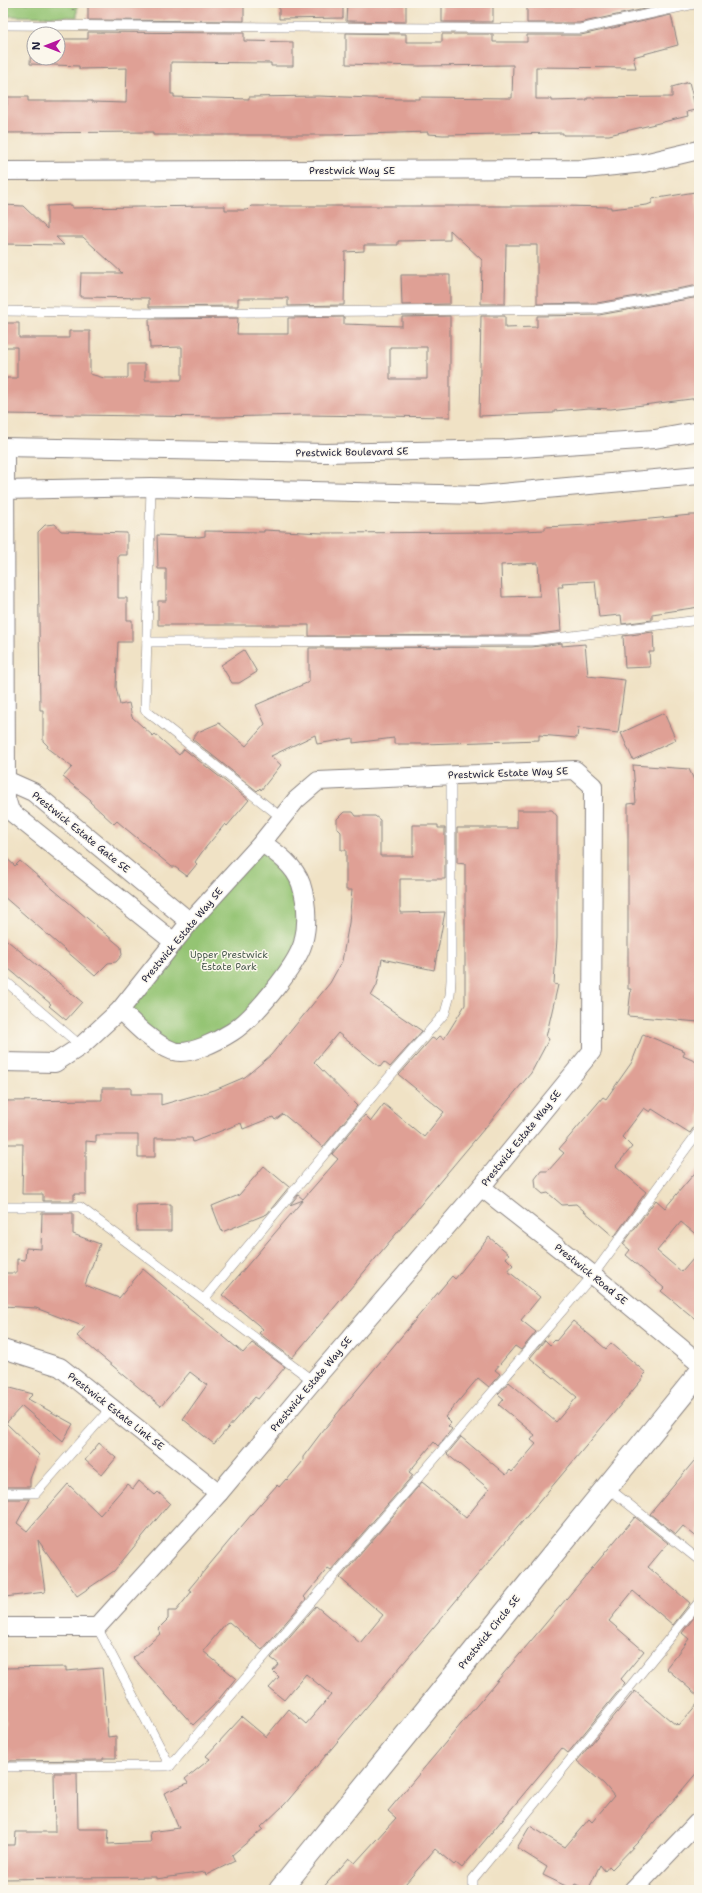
<svg xmlns="http://www.w3.org/2000/svg" width="702" height="1893" font-family="'Shantell Sans',sans-serif">
<style>
.green{fill:#94c473;stroke:#5b7357}
.building{fill:#dfa095;fill-rule:evenodd}
.lines{fill:none;stroke-linecap:round;stroke-linejoin:round}
.lane-casing{stroke:#898280;stroke-width:10}
.street-casing{stroke:#898280;stroke-width:20}
.secondary-casing{stroke:#898280;stroke-width:24}
.path{stroke:#898280;stroke-width:2.5;stroke-dasharray:1 3;stroke-linecap:butt}
.lane{stroke:#fff;stroke-width:9}
.street{stroke:#fff;stroke-width:18}
.secondary{stroke:#fff;stroke-width:22}
.labels{text-anchor:middle;dominant-baseline:central;stroke-width:3;stroke-linejoin:round;paint-order:stroke}
.street-label{font-size:10px;fill:#22223b;stroke:#fbf7ec}
.park-label{font-size:10px;fill:#4a5b4f;stroke:#fbf7ec}
</style>
<rect width="100%" height="100%" fill="#fbf7ec"/>
<filter id="ink" filterUnits="userSpaceOnUse"><feTurbulence type="fractalNoise" baseFrequency=".025" numOctaves="2"/><feDisplacementMap in="SourceGraphic" scale="8" xChannelSelector="R" yChannelSelector="G"/><feConvolveMatrix kernelMatrix="1 2 1 2 8 2 1 2 1" color-interpolation-filters="sRGB"/></filter>
<filter id="wash" filterUnits="userSpaceOnUse"><feTurbulence type="fractalNoise" baseFrequency=".012" numOctaves="4" result="noise"/><feDisplacementMap in="SourceGraphic" scale="16" xChannelSelector="R" yChannelSelector="G"/><feGaussianBlur stdDeviation="0.9" result="paint"/><feColorMatrix in="noise" values="0 0 0 0 0 0 0 0 0 0 0 0 0 0 0 0 0 1.4 0 .05"/><feComposite in="paint" operator="in"/></filter>
<g filter="url(#wash)">
<rect width="100%" height="100%" fill="#f0e2c5"/>
<g class="green">
<polygon points="3,3 77,3 77,17 3,16"/>
<polygon points="260,845 301,882 302,944 232,1032 173,1051 120,1010"/>
</g>
<g id="blocks">
<g class="building">
<polygon points="88,3 244,3 244,21 88,20"/>
<polygon points="279,3 343,3 343,18 279,19"/>
<polygon points="347,3 406,3 406,22 346,21"/>
<rect x="442" y="3" width="51" height="19"/>
<polygon points="527,3 668,3 668,4 579,23 527,23"/>
<polygon points="671,15 678,45 633,57 636,68 536,67 536,99 552,99 552,101 587,100 587,98 672,97 672,87 689,82 696,110 687,112 688,116 609,135 563,135 563,133 443,135 428,134 428,132 333,135 153,135 153,132 3,133 3,105 7,105 7,97 28,97 28,101 92,101 92,102 126,103 127,68 79,69 79,66 30,64 31,40 34,40 34,58 58,58 58,39 88,39 88,32 244,33 244,41 293,42 293,66 271,66 271,63 171,62 171,94 174,94 174,97 249,99 249,97 319,96 397,99 419,99 419,97 512,98 513,65 419,66 346,64 346,33 406,34 406,42 442,42 442,34 493,34 493,42 527,42 527,35 581,35"/>
<polygon points="695,192 699,215 699,285 597,303 537,304 537,245 506,245 505,304 481,304 482,260 450,230 450,240 398,241 398,245 364,245 364,251 345,252 344,305 288,306 288,298 238,298 238,306 149,307 149,298 80,297 81,273 122,273 83,237 56,237 64,245 3,244 3,205 23,206 47,229 47,206 72,205 72,208 208,206 225,206 225,210 247,210 251,206 561,206 611,207 611,209 647,205 652,203 652,199"/>
<polygon points="401,275 450,275 450,304 402,305"/>
<polygon points="699,297 699,398 611,409 589,408 554,411 554,413 479,416 481,316 505,316 505,328 537,327 537,316 599,315"/>
<path d="M 450,316 L 450,417 L 304,415 L 219,417 L 3,414 L 3,380 L 6,380 L 6,378 L 17,378 L 17,347 L 3,347 L 3,323 L 19,323 L 19,338 L 69,338 L 69,331 L 90,331 L 90,374 L 104,378 L 128,378 L 128,364 L 145,364 L 145,380 L 182,380 L 182,347 L 150,348 L 149,319 L 238,318 L 237,334 L 288,334 L 288,318 L 344,317 L 344,324 L 402,326 L 402,317 ZM 390,347 L 427,347 L 427,379 L 390,379 Z"/>
<path d="M 691,515 L 699,515 L 699,607 L 652,614 L 652,620 L 622,624 L 621,615 L 599,617 L 595,581 L 562,583 L 563,587 L 558,587 L 561,631 L 532,635 L 309,636 L 309,625 L 158,625 L 158,601 L 166,601 L 166,569 L 158,569 L 157,535 L 199,537 L 205,536 L 205,531 L 264,532 L 264,530 L 322,533 L 500,532 L 545,530 L 545,527 L 589,525 ZM 538,563 L 540,596 L 502,597 L 501,565 Z"/>
<polygon points="55,524 61,531 127,533 127,555 118,555 118,598 127,598 127,620 132,620 132,642 118,642 116,687 120,705 129,703 132,717 153,736 155,734 179,755 184,749 249,800 227,826 225,824 202,852 195,862 197,864 187,876 175,867 172,867 125,828 117,821 114,824 90,802 91,800 63,777 72,767 47,748 48,746 43,741 43,710 40,710 38,532 45,525"/>
<polygon points="653,632 654,652 649,652 650,667 625,668 623,636"/>
<polygon points="562,643 562,646 585,644 588,676 625,680 618,733 578,728 577,738 539,735 539,740 424,744 394,744 394,738 353,743 353,738 317,744 315,735 271,756 281,765 261,790 260,788 257,791 192,739 198,732 219,723 246,746 265,724 256,705 309,682 309,648 532,647"/>
<polygon points="244,650 257,672 239,683 232,683 221,665"/>
<polygon points="664,713 676,740 633,760 621,733"/>
<polygon points="633,765 689,769 699,791 699,1022 628,1016 631,989 628,989 628,804 636,803"/>
<polygon points="517,810 552,810 557,816 557,938 554,984 558,985 546,1037 549,1039 531,1073 292,1358 259,1333 263,1329 222,1295 303,1200 290,1205 298,1195 303,1199 338,1159 332,1154 365,1115 371,1121 384,1104 424,1137 444,1112 399,1075 432,1038 436,1040 440,1036 444,1039 465,1005 465,864 457,863 457,828 517,828"/>
<polygon points="344,812 353,812 356,816 375,816 380,820 380,856 413,856 413,825 438,825 438,828 445,828 445,879 400,879 400,913 445,912 434,970 382,959 377,985 371,996 422,1031 390,1067 384,1062 380,1067 338,1033 314,1062 357,1106 323,1147 283,1114 275,1120 273,1117 243,1129 241,1123 193,1142 192,1138 155,1138 155,1157 138,1157 138,1135 96,1135 96,1142 86,1141 86,1194 74,1194 74,1201 43,1201 43,1194 22,1194 23,1144 3,1144 3,1101 102,1100 102,1088 131,1088 131,1094 161,1094 161,1105 217,1089 245,1077 271,1055 330,983 342,961 349,923 352,890 346,890 346,850 341,850 341,832 337,828 337,819"/>
<polygon points="3,855 15,866 20,861 121,947 122,955 116,962 108,963 95,976 3,896"/>
<polygon points="3,937 82,1002 66,1020 49,1006 51,1004 3,964"/>
<polygon points="643,1034 682,1050 681,1051 685,1052 683,1056 699,1063 699,1125 694,1127 690,1133 652,1109 650,1112 644,1108 622,1137 632,1147 616,1166 646,1192 614,1237 576,1204 562,1205 548,1193 543,1194 536,1188 535,1179 541,1171 548,1171 564,1153 559,1149 603,1097 606,1099 632,1062"/>
<polygon points="264,1166 289,1187 267,1214 222,1232 212,1206 239,1195"/>
<polygon points="699,1168 699,1237 681,1222 657,1251 682,1272 699,1252 699,1322 661,1291 664,1288 626,1255 630,1250 623,1244 656,1200 665,1208"/>
<polygon points="171,1204 171,1231 137,1231 136,1205"/>
<polygon points="42,1213 73,1213 73,1234 100,1244 85,1285 119,1298 143,1269 243,1353 252,1343 285,1367 258,1399 255,1397 214,1444 183,1419 207,1385 190,1372 161,1406 77,1336 85,1327 36,1308 3,1306 3,1273 17,1273 17,1259 25,1260 26,1248 41,1249"/>
<polygon points="489,1237 509,1254 506,1258 513,1265 508,1271 540,1297 521,1320 536,1332 521,1350 515,1346 495,1370 500,1374 489,1387 478,1378 445,1417 451,1423 448,1426 452,1429 438,1446 434,1442 409,1472 413,1475 331,1570 328,1568 304,1597 306,1599 262,1650 229,1622 226,1623 203,1651 236,1678 214,1705 193,1725 133,1658 161,1633 158,1629 168,1619 168,1611 176,1611 192,1591 189,1589 262,1502 277,1485 279,1487 286,1479 287,1480 303,1461 303,1457 321,1433 441,1289 452,1276 455,1279"/>
<polygon points="573,1321 606,1349 611,1343 646,1373 643,1376 644,1377 285,1804 261,1827 263,1829 232,1855 235,1861 206,1875 205,1872 156,1879 156,1877 3,1879 3,1845 15,1845 16,1832 55,1832 54,1773 77,1773 78,1829 109,1829 108,1844 151,1842 150,1832 179,1828 164,1793 188,1783 185,1779 210,1759 206,1756 242,1717 266,1737 289,1709 306,1724 331,1695 306,1674 284,1700 269,1688 279,1677 273,1671 279,1664 271,1658 316,1606 360,1643 383,1615 340,1578 422,1482 466,1518 489,1489 447,1454 461,1437 506,1475 510,1470 512,1472 536,1444 531,1440 535,1435 499,1405 504,1399 498,1394 509,1382 556,1422 577,1397 530,1358 545,1340 550,1345 555,1340 556,1341"/>
<polygon points="3,1386 33,1394 28,1399 73,1424 63,1441 22,1406 6,1423 39,1455 30,1479 30,1487 3,1487"/>
<polygon points="99,1443 116,1458 102,1475 85,1460"/>
<polygon points="699,1455 699,1539 683,1526 676,1534 650,1514"/>
<polygon points="139,1481 155,1495 158,1492 170,1503 114,1571 77,1596 38,1540 45,1592 5,1597 3,1579 3,1499 30,1499 17,1523 27,1531 68,1484 100,1515 127,1484 133,1489"/>
<polygon points="635,1517 668,1543 648,1567 690,1603 673,1625 633,1591 609,1621 644,1651 621,1679 625,1683 568,1753 562,1748 462,1868 456,1863 454,1865 435,1849 400,1890 321,1890 349,1858 355,1863 396,1818 388,1811"/>
<polygon points="699,1611 699,1697 666,1668 689,1639 682,1633"/>
<polygon points="66,1667 66,1671 102,1668 108,1737 116,1736 116,1758 103,1758 103,1760 4,1761 5,1710 3,1710 3,1668"/>
<polygon points="635,1691 676,1725 677,1723 679,1725 699,1702 699,1770 638,1842 612,1869 609,1866 605,1871 600,1865 588,1890 575,1884 572,1889 543,1875 547,1867 517,1848 530,1826 565,1847 589,1819 592,1822 614,1796 604,1784 577,1761"/>
</g>
</g>
</g>
<g filter="url(#ink)">
<use href="#blocks" fill-opacity="0" stroke="#898280" stroke-width="1"/>
<g class="lines">
<g class="lane-casing">
<g id="lane">
<polyline points="3,25 580,29 699,3"/>
<polyline points="3,311 155,313 598,309 699,291"/>
<polyline points="151,487 145,710 282,818"/>
<polyline points="147,642 532,641 699,620"/>
<polyline points="3,979 81,1046"/>
<polyline points="3,1207 80,1207 313,1381"/>
<polyline points="204,1299 377,1091 445,1013 450,995 451,980 451,776"/>
<polyline points="607,1487 699,1560"/>
<polyline points="3,1493 36,1493 111,1408"/>
<polyline points="97,1627 170,1766"/>
<polyline points="3,1767 170,1766 593,1275 699,1131"/>
<polyline points="473,1890 473,1879 699,1602"/>
</g>
</g>
<g class="street-casing">
<g id="street">
<polyline points="3,171 585,169 644,163 699,150"/>
<polyline points="3,447 326,453 506,449 655,439 699,431"/>
<polyline points="5,447 6,798 10,811 174,942"/>
<polyline points="3,490 151,487 480,495 699,475"/>
<polyline points="6,780 33,792 190,922"/>
<path d="M 120,1010 C 135,1025 152,1043 173,1051 C 189,1056 218,1041 232,1032 C 253,1019 296,967 303,943 C 308,924 307,903 301,884 C 295,866 277,853 262,843"/>
<polyline points="3,1062 55,1063 81,1046 120,1010 190,922 260,845 296,800 318,781 575,770 593,786 592,1051 481,1187 313,1381 219,1493 97,1627 3,1627"/>
<polyline points="481,1187 593,1275 699,1363"/>
<polyline points="3,1349 60,1367 219,1493"/>
<polyline points="633,1890 699,1821"/>
</g>
</g>
<g class="secondary-casing">
<polyline id="secondary" points="280,1890 699,1374"/>
</g>
<polyline class="path" points="73,10 73,3"/>
<use href="#lane" class="lane"/>
<use href="#street" class="street"/>
<use href="#secondary" class="secondary"/>
</g>
</g>
<g class="labels">
<g class="street-label">
<text x="352" y="170">Prestwick Way SE</text>
<text transform="translate(352 452) rotate(-1)">Prestwick Boulevard SE</text>
<text transform="translate(508 773) rotate(-2)">Prestwick Estate Way SE</text>
<text transform="translate(81 832) rotate(39)">Prestwick Estate Gate SE</text>
<text transform="translate(182 935) rotate(-50)">Prestwick Estate Way SE</text>
<text transform="translate(521 1138) rotate(-51)">Prestwick Estate Way SE</text>
<text transform="translate(591 1274) rotate(39)">Prestwick Road SE</text>
<text transform="translate(311 1384) rotate(-50)">Prestwick Estate Way SE</text>
<text transform="translate(116 1411) rotate(38)">Prestwick Estate Link SE</text>
<text transform="translate(489 1632) rotate(-51)">Prestwick Circle SE</text>
</g>
<g class="park-label">
<text x="229" y="954">Upper Prestwick<tspan x="229" dy="12">Estate Park</tspan></text>
</g>
</g>
<rect width="702" height="1893" fill="none" stroke="#fbf7ec" stroke-width="16"/>
<g transform="translate(46 46) rotate(270)"><circle r="19" fill="#fbf7ec" stroke="#a4a2a5"/>
<path d="M0-3L7 15L0 10L-7 15Z" fill="#b5179e"/>
<text y="-6" font-size="11" font-weight="bold" text-anchor="middle" fill="#22223b">N</text>
</g>
</svg>
